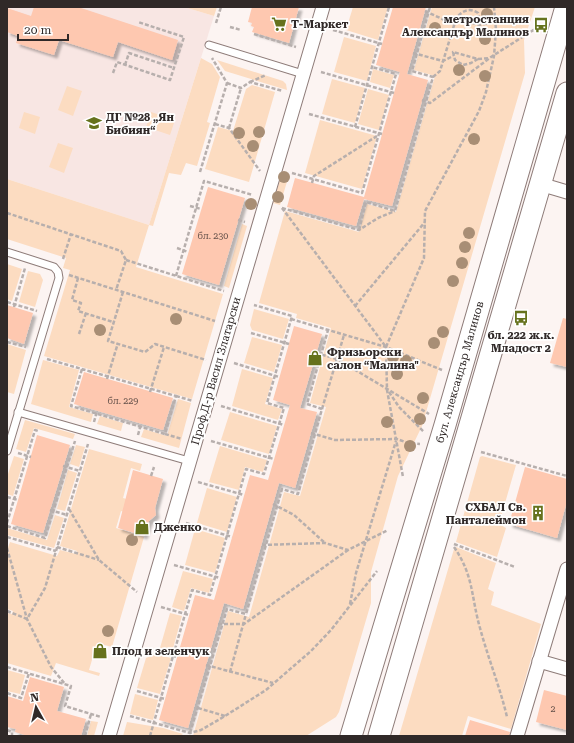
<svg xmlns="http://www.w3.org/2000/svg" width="574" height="743" font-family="'Roboto Serif',serif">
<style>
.built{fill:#f8e6e3}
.green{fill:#fcdcc1}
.building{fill:#fec8b0;filter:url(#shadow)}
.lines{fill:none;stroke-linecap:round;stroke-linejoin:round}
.service-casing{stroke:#8e7c79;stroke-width:9}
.minor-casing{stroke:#8e7c79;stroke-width:15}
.primary-casing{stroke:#8e7c79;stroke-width:23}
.path{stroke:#b7afad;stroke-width:2.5;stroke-dasharray:4 2;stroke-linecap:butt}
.service{stroke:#fff;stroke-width:7}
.minor{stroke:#fff;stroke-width:13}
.primary{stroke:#fff;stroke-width:21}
.tree{fill:#a88e75}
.labels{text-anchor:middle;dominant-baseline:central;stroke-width:3.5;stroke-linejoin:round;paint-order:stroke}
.number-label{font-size:9px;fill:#64514a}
.poi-label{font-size:11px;font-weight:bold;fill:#302928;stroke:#fff;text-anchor:start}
.street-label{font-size:11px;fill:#302928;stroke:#fff}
</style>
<defs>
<filter id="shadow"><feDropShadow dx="3.5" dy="3.5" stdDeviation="1" flood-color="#0004"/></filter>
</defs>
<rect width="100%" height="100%" fill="#fcf4f2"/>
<polygon class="built" points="7,7 184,7 214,16 149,225 7,179"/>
<g class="green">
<polygon points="184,7 217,7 214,16"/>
<polygon points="353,7 388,7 378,40 346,30"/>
<polygon points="432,7 535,7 524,40 525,73 422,426 398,476 371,572 371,603 339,712 336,717 306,736 193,736 228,611 249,617 284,492 300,496 326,407 310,403 331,328 296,318 297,314 259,303 285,211 359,232 367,204 396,212 435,76 414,70"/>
<polygon points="344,37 376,46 367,81 334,72"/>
<polygon points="201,58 212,64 220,77 207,122 210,123 197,166 186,163 181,175 169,173 153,226 149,225 136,267 223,294 192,399 44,356 70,270 63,268 66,258 7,239 7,179 149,225"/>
<polygon points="217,60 283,81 286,84 287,90 225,71"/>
<polygon points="373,69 394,75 390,88 370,82"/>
<polygon points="332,79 365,88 355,123 322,114"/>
<polygon points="252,85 275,92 249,182 205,169 218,127 233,131 246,89"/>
<polygon points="67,86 82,91 73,116 58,110"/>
<polygon points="368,89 389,95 379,130 358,124"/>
<polygon points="24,112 40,117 35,134 19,128"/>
<polygon points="151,112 175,120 170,135 146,127"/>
<polygon points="320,120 377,136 362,189 305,173"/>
<polygon points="58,143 73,148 64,173 49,167"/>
<polygon points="282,173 289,175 280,205 273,203"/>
<polygon points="242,224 247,226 229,288 224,286"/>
<polygon points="7,264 22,269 12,301 7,299"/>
<polygon points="28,271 40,274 43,280 35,307 19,302"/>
<polygon points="254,309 289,319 283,339 252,330 250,325"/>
<polygon points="252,337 282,345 274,372 244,363"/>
<polygon points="7,344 26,350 14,394 7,392"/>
<polygon points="43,360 79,370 69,407 93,414 91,422 31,404"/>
<polygon points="242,369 273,378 265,404 282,409 278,420 232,406"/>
<polygon points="178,399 191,403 179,448 141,437 144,429 167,436"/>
<polygon points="230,412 277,426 269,454 221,440"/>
<polygon points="100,416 123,423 121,431 97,424"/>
<polygon points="25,420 75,434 73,439 34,428 26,452 16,449"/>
<polygon points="76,445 85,447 79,467 70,464"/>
<polygon points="220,446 267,460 263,472 245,467 239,490 209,482"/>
<polygon points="89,449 142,464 140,471 131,468 123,498 144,504 140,517 121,511 116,528 144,537 112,647 97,643 89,670 100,673 99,676 56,663 51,676 7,663 7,613 12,614 13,611 7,609 7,550 10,542 57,556 60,550 76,554 77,551 60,546"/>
<polygon points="14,456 24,459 13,496 7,494 7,477"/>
<polygon points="482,456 516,465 499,524 506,528 497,557 456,542 480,457"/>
<polygon points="68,470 77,473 65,511 57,509"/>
<polygon points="207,488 237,497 227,532 197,523"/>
<polygon points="55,515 64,518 54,548 7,535 7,528 47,540"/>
<polygon points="195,529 225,538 215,573 185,565"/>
<polygon points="456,547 496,563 488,589 494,592 491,605 541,624 511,729 468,716 462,736 399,736 454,549"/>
<polygon points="183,571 213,579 209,593 191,588 184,611 172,607"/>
<polygon points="170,613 182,616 172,652 160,648"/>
<polygon points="156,654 171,658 160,694 137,688 146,658"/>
<polygon points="7,670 25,675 20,694 7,691"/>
<polygon points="135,694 158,700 153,720 130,714"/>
<polygon points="91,721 98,722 94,736 87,736"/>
<polygon points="127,722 163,728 183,734 180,736 123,736"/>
</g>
<g class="building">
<polygon points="34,7 78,7 178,40 172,60 118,42 113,57 59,40 54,55 16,43 18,36 7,32 7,8 31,16"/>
<polygon points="252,7 299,7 289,43 252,32 254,27 251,26 252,23 248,22"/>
<polygon points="393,7 426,7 407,74 428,80 392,206 364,199 356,226 287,207 295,178 364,197 400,72 376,65"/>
<polygon points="208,187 245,198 219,285 182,274"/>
<polygon points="7,305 33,313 24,344 7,338"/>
<polygon points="563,318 567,319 567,367 550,363"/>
<polygon points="294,326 322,334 300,408 317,412 295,488 276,482 279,483 243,609 224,603 188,728 159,720 195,595 214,600 250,475 268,480 290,405 273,400"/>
<polygon points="84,372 173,398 163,430 74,404"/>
<polygon points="37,435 70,445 43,533 11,524"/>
<polygon points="525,467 567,479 567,501 557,538 509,524"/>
<polygon points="133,470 163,479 155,508 156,515 149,521 144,536 118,528"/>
<polygon points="30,677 64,687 57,711 86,719 81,736 28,736 15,732 16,729 7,727 7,696 23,701"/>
<polygon points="544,690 567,696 567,730 536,722"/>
<polygon points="470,720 510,732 509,736 465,736"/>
</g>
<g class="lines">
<g class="service-casing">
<g id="service">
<polyline points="209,45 303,74"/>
<polyline points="7,252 54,267 58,272 59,278 7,451"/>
<polyline points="18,412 189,461"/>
</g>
</g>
<g class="minor-casing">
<g id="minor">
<polyline points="540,184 567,192"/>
<polyline points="539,661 567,669"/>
<polyline points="109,736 323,7"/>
<polyline points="517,736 567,569"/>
</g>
</g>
<g class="primary-casing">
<g id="primary">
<polyline points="351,736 445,425 566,7"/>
<polyline points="379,736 567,93"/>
</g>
</g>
<g class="path">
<polyline points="425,11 453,24"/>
<polyline points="216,23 221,7"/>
<path d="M 480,25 L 478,13 C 469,7 461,11 456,19 L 480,25 L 496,21"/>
<polyline points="230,27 241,30"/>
<polyline points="333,30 382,44"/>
<polyline points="254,34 296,47"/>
<polyline points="413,53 443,61 453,56"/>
<polyline points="478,59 471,63 463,65 455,60 453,52 478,59 490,58"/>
<polyline points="125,65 129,53 174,68"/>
<polyline points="321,72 394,93"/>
<polyline points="113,73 117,62 170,80 184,37 138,22"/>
<polyline points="433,77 440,71 456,19"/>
<polyline points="250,82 266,75"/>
<polyline points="227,83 241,88 250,82 283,91"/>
<polyline points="422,100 430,103 491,57 535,29"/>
<polyline points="309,114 382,134"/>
<polyline points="215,124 229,128 260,171"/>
<polyline points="355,127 389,7"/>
<polyline points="229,128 241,88"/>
<polyline points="200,172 227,83 212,58"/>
<polyline points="292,173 362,193 396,74 372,67"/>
<polyline points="312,183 314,176 377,136"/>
<polyline points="190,206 201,209"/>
<polyline points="282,208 386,347 387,390 403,477"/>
<polyline points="282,208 359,230 378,218 395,211"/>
<polyline points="7,213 121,251 126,260 116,290"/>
<polyline points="238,220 245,222"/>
<polyline points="359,230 366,202 395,211 433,77 412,71 430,7"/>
<polyline points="177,248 188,252"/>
<polyline points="63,259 71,234"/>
<polyline points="126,260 224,291"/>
<polyline points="69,275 215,321"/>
<polyline points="176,276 204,181 253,195"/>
<polyline points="78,278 72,300 81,303 78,311 113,322"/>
<polyline points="123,292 108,341 145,352 155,344 206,360"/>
<polyline points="7,302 37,311"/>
<polyline points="355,306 425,222"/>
<polyline points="14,307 25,268"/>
<polyline points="291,319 386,347 442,370"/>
<polyline points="251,333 289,344"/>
<polyline points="79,334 86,313"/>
<polyline points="7,342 26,347"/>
<polyline points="386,347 424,258 425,211 479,111 486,92 494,56 496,30 494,7"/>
<polyline points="316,353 337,359 429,414"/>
<polyline points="47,359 176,396 165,434 71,406 82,369"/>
<polyline points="234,363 279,377"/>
<polyline points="107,379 118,343"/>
<polyline points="150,392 164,347"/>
<polyline points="389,392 399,407 424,432"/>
<polyline points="176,396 193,401"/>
<polyline points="221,406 284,425"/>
<polyline points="322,409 344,335"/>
<polyline points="94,422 97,411"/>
<polyline points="311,433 335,440 397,439 408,443 420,444"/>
<polyline points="165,434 182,439"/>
<polyline points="138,435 141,424"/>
<polyline points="211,441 274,459"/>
<polyline points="481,452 567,476"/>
<polyline points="18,453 31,457"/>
<polyline points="63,466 80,471"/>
<polyline points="151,476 154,467"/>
<polyline points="198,482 244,495"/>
<polyline points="7,497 18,500"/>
<polyline points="273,504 294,515 325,543"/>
<polyline points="69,509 99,560 137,592"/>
<polyline points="50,510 67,515"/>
<polyline points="7,523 35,430 38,431"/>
<polyline points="186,523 232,537"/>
<polyline points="7,526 45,538 75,441"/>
<polyline points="7,537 56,551"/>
<polyline points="454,544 515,567"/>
<polyline points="262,545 325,543 348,550 388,530"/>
<polyline points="57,547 99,560"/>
<path d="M 454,547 C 474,576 471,597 480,628 C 488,658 500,687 507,717"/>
<polyline points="7,548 27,619 51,667 65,684"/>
<polyline points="174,565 220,578"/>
<polyline points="350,604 356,573 396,441"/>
<polyline points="161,607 189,615"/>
<polyline points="7,611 27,619 45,588 88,444"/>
<polyline points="218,624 244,624 348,550"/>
<polyline points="149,649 177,657"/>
<polyline points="206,665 273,683"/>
<polyline points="7,667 71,686 65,706 101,717"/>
<polyline points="230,672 246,614"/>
<polyline points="137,691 165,699"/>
<polyline points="7,693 21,698 29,673"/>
<polyline points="198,708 225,716"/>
<polyline points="130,716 190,733 201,730 225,716 266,690 311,651 331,630 377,571"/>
<polyline points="7,730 12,732 12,736"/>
<polyline points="190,733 227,609 246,614 282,489 298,494 322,409 307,404 328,330"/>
<polyline points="85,736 91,714"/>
<polyline points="150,736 192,590 210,595 246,469 264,474 284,408 267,403 292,316 254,305"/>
</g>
<use href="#service" class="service"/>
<use href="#minor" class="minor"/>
<use href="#primary" class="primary"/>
</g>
<g class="tree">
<circle cx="487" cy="14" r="6"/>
<circle cx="435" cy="28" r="6"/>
<circle cx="485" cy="39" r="6"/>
<circle cx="459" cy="70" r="6"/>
<circle cx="485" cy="76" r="6"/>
<circle cx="259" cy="132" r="6"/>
<circle cx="239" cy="133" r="6"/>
<circle cx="474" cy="139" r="6"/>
<circle cx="253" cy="146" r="6"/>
<circle cx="284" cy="177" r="6"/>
<circle cx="278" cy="197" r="6"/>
<circle cx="251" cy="204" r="6"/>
<circle cx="469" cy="233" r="6"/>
<circle cx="465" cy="247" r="6"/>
<circle cx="462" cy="263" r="6"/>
<circle cx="453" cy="281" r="6"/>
<circle cx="176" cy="319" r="6"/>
<circle cx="100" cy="330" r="6"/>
<circle cx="443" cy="332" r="6"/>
<circle cx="434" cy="343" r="6"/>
<circle cx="393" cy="357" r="6"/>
<circle cx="406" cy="361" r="6"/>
<circle cx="397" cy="374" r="6"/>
<circle cx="423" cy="398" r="6"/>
<circle cx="420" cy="419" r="6"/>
<circle cx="387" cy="422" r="6"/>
<circle cx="410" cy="446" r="6"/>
<circle cx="132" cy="540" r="6"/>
<circle cx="108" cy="631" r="6"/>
</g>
<defs>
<g id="supermarket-bare" transform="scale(1.2)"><path d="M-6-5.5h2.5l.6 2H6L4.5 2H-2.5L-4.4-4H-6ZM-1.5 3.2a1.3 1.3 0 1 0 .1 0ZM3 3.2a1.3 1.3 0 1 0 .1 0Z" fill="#66721d" stroke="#fff" stroke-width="2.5" paint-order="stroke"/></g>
<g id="bus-bare" transform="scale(1.2)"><path d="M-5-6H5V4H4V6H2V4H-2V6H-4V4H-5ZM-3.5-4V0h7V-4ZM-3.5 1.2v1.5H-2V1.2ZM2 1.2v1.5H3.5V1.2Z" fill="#66721d" stroke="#fff" stroke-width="2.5" paint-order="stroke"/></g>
<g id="school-bare" transform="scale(1.2)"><path d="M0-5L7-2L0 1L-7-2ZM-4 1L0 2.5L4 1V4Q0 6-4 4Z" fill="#66721d" stroke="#fff" stroke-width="2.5" paint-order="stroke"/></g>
<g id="shop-bare" transform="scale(1.2)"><path d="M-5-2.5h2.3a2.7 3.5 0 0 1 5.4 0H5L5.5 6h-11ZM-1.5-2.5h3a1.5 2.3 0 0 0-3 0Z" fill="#66721d" stroke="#fff" stroke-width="2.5" paint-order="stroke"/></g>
<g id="building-bare" transform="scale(1.2)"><path d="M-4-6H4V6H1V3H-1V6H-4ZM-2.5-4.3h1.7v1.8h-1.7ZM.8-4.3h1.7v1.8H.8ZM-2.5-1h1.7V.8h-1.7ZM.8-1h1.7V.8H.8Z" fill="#66721d" stroke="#fff" stroke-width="2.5" paint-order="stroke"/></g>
</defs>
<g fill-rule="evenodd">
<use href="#supermarket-bare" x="279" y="24"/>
<use href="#bus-bare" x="541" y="25"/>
<use href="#school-bare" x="94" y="123"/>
<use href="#bus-bare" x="521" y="318"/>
<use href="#shop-bare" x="315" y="358"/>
<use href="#building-bare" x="538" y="513"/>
<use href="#shop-bare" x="142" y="527"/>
<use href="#shop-bare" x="100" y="651"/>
</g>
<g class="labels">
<g class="number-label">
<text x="213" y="236">бл. 230</text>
<text x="123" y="401">бл. 229</text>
<text x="553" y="709">2</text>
</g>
<g class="poi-label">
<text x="529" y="19" text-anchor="end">метростанция<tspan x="529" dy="13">Александър Малинов</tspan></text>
<text x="291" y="24">Т-Маркет</text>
<text x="106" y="117">ДГ №28 „Ян<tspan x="106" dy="13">Бибиян“</tspan></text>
<text x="521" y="335" text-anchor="middle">бл. 222 ж.к.<tspan x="521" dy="13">Младост 2</tspan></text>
<text x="327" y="352">Фризьорски<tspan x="327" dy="13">салон “Малина"</tspan></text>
<text x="526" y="507" text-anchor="end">СХБАЛ Св.<tspan x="526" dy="13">Панталеймон</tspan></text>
<text x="154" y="527">Дженко</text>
<text x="112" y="651">Плод и зеленчук</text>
</g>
<g class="street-label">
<text transform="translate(216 371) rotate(-74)">Проф.Д-р Васил Златарски</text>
<text transform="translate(460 372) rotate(-74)">бул. Александър Малинов</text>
</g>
</g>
<rect width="574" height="743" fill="none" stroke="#302928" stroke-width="16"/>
<g transform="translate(36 707) rotate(352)" stroke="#ffffff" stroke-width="3" paint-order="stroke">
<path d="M0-3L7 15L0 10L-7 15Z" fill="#302928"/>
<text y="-6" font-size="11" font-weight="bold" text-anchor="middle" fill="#302928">N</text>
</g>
<path d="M18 34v6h50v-6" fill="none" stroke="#302928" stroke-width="2"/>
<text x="24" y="34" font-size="12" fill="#302928" stroke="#ffffff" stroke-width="3" paint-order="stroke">20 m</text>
</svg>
